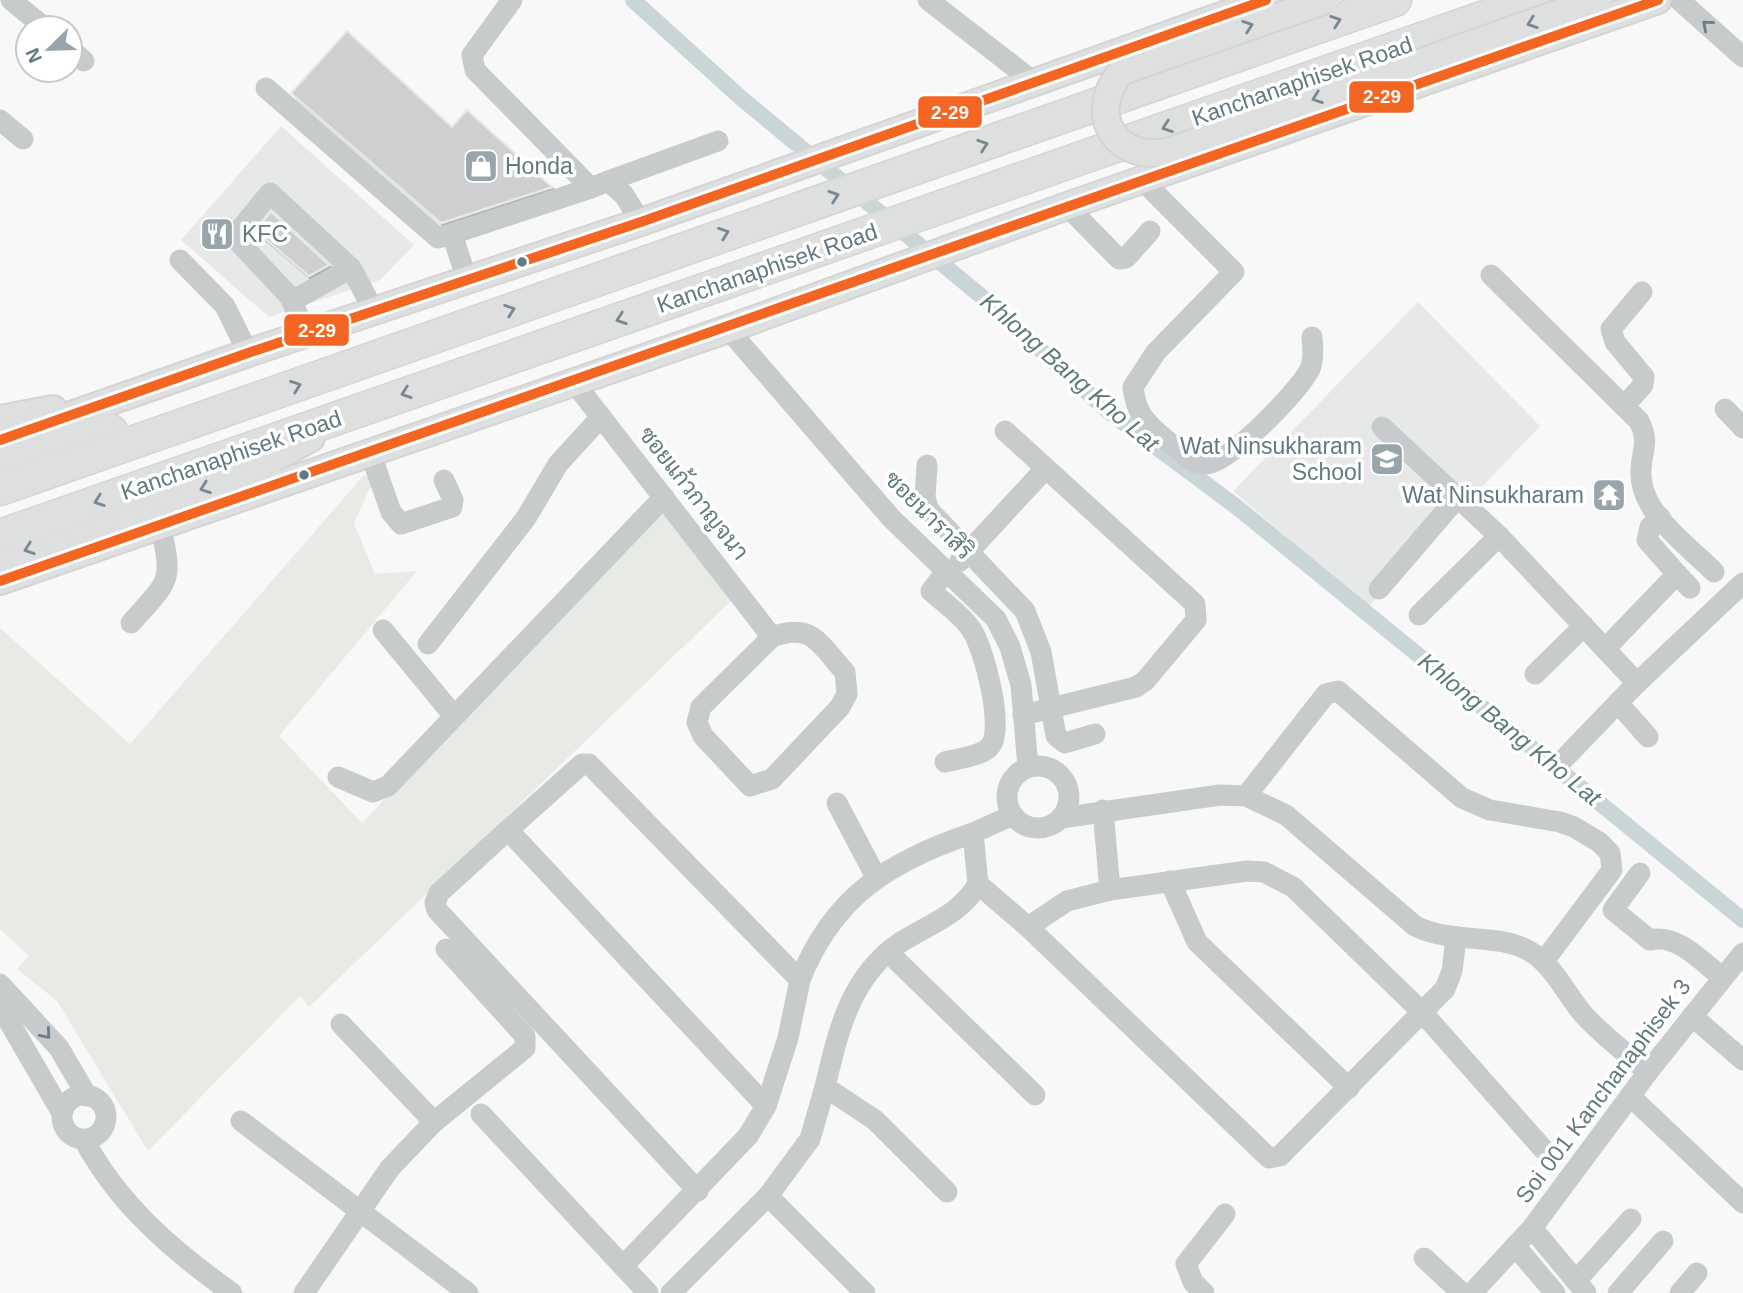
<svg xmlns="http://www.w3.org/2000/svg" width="1743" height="1293" font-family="Helvetica,Sarabun,sans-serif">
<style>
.built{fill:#e7e9e8}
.green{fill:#e8eae5}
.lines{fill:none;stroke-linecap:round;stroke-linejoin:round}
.canal{stroke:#c9d5d6;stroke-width:16}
.building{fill:#cdcfd0;stroke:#e8e8e8;stroke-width:2;filter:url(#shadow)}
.major-casing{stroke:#d3d4d5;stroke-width:30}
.highway-casing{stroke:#d4d5d5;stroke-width:35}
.minor{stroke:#c8cbcc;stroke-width:21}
.major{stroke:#dedfdf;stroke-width:26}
.highway{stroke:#dedfdf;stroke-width:32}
.major-bridge-casing{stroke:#d3d4d5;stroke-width:30;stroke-linecap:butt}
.major-bridge{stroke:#dedfdf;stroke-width:26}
.bus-1-casing{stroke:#fff;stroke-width:16}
.bus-1{stroke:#f26522;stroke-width:10}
.oneway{stroke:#768990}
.oneway2{stroke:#697e86}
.bus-dot{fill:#647a82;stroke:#fff;stroke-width:2.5}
.labels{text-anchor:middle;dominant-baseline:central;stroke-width:7;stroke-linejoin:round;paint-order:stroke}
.street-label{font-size:23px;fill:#647a82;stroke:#fff}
.poi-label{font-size:23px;fill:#647a82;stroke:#fff;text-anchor:start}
.water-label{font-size:24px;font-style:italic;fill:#5f7a7c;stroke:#fff}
.line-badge{stroke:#fff;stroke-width:2.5}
.badge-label{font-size:19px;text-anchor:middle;font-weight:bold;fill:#fff}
</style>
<defs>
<filter id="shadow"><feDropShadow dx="6" dy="6" stdDeviation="0" flood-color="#0004"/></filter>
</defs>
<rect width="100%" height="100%" fill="#f8f8f8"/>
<g class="built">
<polygon points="281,126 414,245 380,280 269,317 181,240"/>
<polygon points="1418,302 1540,426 1368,607 1233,491"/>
</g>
<polygon class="green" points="364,475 374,479 354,523 375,574 417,571 279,736 362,823 661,509 734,598 309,1007 300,996 148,1151 57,1001 17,969 29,956 0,929 0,628 130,744"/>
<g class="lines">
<polyline class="canal" points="633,0 741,98 981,296 1109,412 1238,508 1743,920"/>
</g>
<g class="building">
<polygon points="347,31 452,127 467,110 552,187 441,223 291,93"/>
<polygon points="271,212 329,265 309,276 256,231"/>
</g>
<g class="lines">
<g class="major-casing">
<g id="major">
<polyline points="0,419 53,409"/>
<polyline points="0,440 248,353 641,222 1266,0"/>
<polyline points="0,559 246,473 311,438"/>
<polyline points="0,581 728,329 1067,206 1658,0"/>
</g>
</g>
<g class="highway-casing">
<g id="highway">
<polyline points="0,458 111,431"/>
<polyline points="0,489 1395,0"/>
<polyline points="0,536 1533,0"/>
</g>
</g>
<g class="minor">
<polyline points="11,0 45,28"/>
<polyline points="512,0 472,55 475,70 591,188 608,181 624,195 641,222"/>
<polyline points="928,0 1034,82"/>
<polyline points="1679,0 1743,57"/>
<polyline points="70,49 84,61"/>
<polyline points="266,88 438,238 452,234 467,280"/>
<polyline points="0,120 23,139"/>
<polyline points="608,181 718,141"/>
<path d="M 1143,181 L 1234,272 L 1156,352 L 1133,387 C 1136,413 1144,421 1165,439 C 1176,448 1189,462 1205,464 C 1227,466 1301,389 1310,369 C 1314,360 1313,347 1312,337"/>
<polyline points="1067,206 1119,259 1126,258 1150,231"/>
<polyline points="452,234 591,188"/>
<polyline points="180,260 225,306 248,353"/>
<path d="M 1491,275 L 1639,421 C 1651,445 1640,451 1641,474 C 1641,514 1689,546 1714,572"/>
<polyline points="292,301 351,268"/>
<polyline points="728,329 891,518 996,619 1010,647 1021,685 1028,767"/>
<polyline points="306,334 290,297 234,237 270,193 351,268 374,311"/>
<path d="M 573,381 L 772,637 L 701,707 L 697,722 L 703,736 L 750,786 L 772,779 L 840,707 L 847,694 L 845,672 C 819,644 813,622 772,637"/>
<polyline points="1624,406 1643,385 1644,377 1615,342 1611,329 1642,292"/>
<polyline points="1725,409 1743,428"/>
<polyline points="1382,427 1499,536 1637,683"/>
<polyline points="1005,431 1195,604 1196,620 1145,681 1136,687 1023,715"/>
<polyline points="370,452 391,512 401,524 452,507 453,500 444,480"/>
<polyline points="927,465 925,498 929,510 1025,611 1041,652 1056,736 1065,743 1095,734"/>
<polyline points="1660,517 1650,527 1647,540 1677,574"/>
<polyline points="960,561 1045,469"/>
<polyline points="1379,589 1457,498"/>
<polyline points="1419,615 1499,536"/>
<path d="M 131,623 C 169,580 174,583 160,525"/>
<polyline points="383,630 454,716"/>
<polyline points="428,644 526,518 558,464 601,417"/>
<polyline points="1605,649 1677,574 1690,588"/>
<polyline points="1535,674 1584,626"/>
<polyline points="1618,703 1648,737"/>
<path d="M 945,762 C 957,759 984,756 991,745 C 1004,726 984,647 971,629 C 961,614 944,603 931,591 L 947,570"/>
<polyline points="1559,764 1637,683 1743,583"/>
<circle cx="1038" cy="797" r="31"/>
<polyline points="338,777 373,792 388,786 664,497"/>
<polyline points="1246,796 1326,694 1338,691 1462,798 1490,810 1560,822 1574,827 1599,842 1610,853 1612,870 1544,961"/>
<polyline points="837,803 876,877"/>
<polyline points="1103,810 1110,890"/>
<polyline points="1013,815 973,833 978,884 1028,927 1269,1158 1280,1156 1445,989 1452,971 1456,939"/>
<path d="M 1061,818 L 1220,795 L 1246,796 L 1286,815 L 1415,926 C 1450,943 1487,934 1521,947 C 1550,958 1564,991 1583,1014 C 1602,1035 1626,1053 1648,1072"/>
<polyline points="508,830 439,893 435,903 437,910 698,1191"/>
<path d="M 1640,873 L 1613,910 L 1650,940 C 1677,933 1702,962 1723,978"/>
<polyline points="1170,881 1197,942 1349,1088"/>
<polyline points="1028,927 1067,901 1110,890 1247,871 1264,872 1293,887 1422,1012 1544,1150"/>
<polyline points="888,952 1035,1095"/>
<polyline points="0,984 59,1048 87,1096"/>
<polyline points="0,1006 62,1113"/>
<polyline points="1692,1016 1743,1060"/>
<polyline points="341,1024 434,1122"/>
<polyline points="825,1087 810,1139 768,1196 865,1293"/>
<circle cx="84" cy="1117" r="22"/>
<polyline points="1630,1096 1743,1203"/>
<polyline points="766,1106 788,1038 800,980"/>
<polyline points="481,1114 648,1293"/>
<polyline points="241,1121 468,1293"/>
<path d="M 84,1140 C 119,1205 173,1251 232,1293"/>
<path d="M 947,1192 L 875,1120 L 825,1087 C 838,1032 850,976 901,942 C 930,924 961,914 978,884"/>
<polyline points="1532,1228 1586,1293"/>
<polyline points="1515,1246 1555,1293"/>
<polyline points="1424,1258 1462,1293"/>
<path d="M 623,1266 L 748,1136 L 766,1106 L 508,830 L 582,764 L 589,764 L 800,980 C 833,896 890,861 973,833"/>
<polyline points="1576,1281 1631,1219"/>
<polyline points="304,1293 390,1168 434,1122 525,1048 525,1036 446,949"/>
<polyline points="671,1293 768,1196"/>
<polyline points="1204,1293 1193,1282 1186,1264 1225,1214"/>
<polyline points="1472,1293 1532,1228 1648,1072 1743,953"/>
<polyline points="1618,1293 1663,1241"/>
<polyline points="1680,1293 1697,1273"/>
</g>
<use href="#major" class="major"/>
<use href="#highway" class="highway"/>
<g class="major-bridge-casing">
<path id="major-bridge" d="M 1326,0 L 1122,71 C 1086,112 1113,161 1167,152 L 1596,0"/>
</g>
<use href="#major-bridge" class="major-bridge"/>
<g class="bus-1-casing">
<g id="bus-1">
<polyline points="0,440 248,353 641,222 1266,0"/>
<path d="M 0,581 C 553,389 1105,193 1658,0"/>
</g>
</g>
<use href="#bus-1" class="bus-1"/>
</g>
<defs><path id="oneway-chevron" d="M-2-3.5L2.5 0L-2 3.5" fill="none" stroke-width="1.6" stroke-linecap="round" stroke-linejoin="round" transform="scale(1.75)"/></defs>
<g class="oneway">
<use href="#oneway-chevron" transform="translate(1336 21) rotate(-19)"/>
<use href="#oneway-chevron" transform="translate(1532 23) rotate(161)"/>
<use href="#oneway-chevron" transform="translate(1248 26) rotate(-19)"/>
<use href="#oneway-chevron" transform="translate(1317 98) rotate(160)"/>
<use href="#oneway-chevron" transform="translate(1167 127) rotate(161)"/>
<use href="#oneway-chevron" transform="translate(983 145) rotate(-19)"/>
<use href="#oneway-chevron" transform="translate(834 196) rotate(-19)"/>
<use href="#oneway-chevron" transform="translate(724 233) rotate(-20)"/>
<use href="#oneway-chevron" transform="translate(510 310) rotate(-20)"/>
<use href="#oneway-chevron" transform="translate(621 319) rotate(161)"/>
<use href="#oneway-chevron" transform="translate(296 386) rotate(-20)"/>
<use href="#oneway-chevron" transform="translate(406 393) rotate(161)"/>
<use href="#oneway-chevron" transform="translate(205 488) rotate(160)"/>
<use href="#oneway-chevron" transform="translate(99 501) rotate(161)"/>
<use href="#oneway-chevron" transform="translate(29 549) rotate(161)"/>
</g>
<g class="oneway2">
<use href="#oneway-chevron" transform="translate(1707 25) rotate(-139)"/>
<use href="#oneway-chevron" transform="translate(46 1034) rotate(49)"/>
</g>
<defs>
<g id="shop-square" transform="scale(1.75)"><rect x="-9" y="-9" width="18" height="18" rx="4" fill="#98a6ab" stroke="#fff"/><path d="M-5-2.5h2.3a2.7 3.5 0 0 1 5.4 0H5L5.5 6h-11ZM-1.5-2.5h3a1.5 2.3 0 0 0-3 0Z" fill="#fff"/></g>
<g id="restaurant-square" transform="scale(1.75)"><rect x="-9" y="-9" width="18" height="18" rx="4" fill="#98a6ab" stroke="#fff"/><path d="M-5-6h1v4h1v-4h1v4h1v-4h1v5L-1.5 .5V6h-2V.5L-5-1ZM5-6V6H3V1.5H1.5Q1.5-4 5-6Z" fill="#fff"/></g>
<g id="school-square" transform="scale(1.75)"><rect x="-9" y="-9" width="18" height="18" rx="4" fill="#98a6ab" stroke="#fff"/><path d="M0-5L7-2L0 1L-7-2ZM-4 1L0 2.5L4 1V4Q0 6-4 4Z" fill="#fff"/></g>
<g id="temple-square" transform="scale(1.75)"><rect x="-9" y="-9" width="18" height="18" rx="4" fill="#98a6ab" stroke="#fff"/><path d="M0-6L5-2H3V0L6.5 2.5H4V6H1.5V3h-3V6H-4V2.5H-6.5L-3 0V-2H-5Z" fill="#fff"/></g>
</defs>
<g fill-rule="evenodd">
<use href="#shop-square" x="481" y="166"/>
<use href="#restaurant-square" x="217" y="234"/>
<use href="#school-square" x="1387" y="459"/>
<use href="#temple-square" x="1609" y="495"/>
</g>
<g class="bus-dot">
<circle cx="522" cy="262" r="6"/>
<circle cx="304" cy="475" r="6"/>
</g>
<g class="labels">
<g class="street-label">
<text transform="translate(1302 81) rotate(-19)">Kanchanaphisek Road</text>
<text transform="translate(767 268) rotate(-19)">Kanchanaphisek Road</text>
<text transform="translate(231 455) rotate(-19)">Kanchanaphisek Road</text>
<text transform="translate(694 493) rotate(52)">ซอยแก้วกาญจนา</text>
<text transform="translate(929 515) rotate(45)">ซอยนาราสิริ</text>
<text transform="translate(1603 1091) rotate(-53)">Soi 001 Kanchanaphisek 3</text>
</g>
<g class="poi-label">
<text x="505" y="166">Honda</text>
<text x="242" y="234">KFC</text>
<text x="1362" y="446" text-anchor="end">Wat Ninsukharam<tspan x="1362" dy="26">School</tspan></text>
<text x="1584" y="495" text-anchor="end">Wat Ninsukharam</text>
</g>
<g class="water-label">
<text transform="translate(1070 372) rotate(41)">Khlong Bang Kho Lat</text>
<text transform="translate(1510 729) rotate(39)">Khlong Bang Kho Lat</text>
</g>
</g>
<g class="line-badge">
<rect x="1348" y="80" width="67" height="34" rx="7" fill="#f26522"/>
<rect x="917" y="95" width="66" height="34" rx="7" fill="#f26522"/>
<rect x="283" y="313" width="67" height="34" rx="7" fill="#f26522"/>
</g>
<g class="badge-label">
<text x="1382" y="103">2-29</text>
<text x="950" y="119">2-29</text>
<text x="317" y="337">2-29</text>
</g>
<g transform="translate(49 49) rotate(247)"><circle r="33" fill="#ffffff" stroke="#c1cacd" stroke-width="2"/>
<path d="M0-5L12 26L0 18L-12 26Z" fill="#98a6ab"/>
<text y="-10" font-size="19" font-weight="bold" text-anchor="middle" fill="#647a82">N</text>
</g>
</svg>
